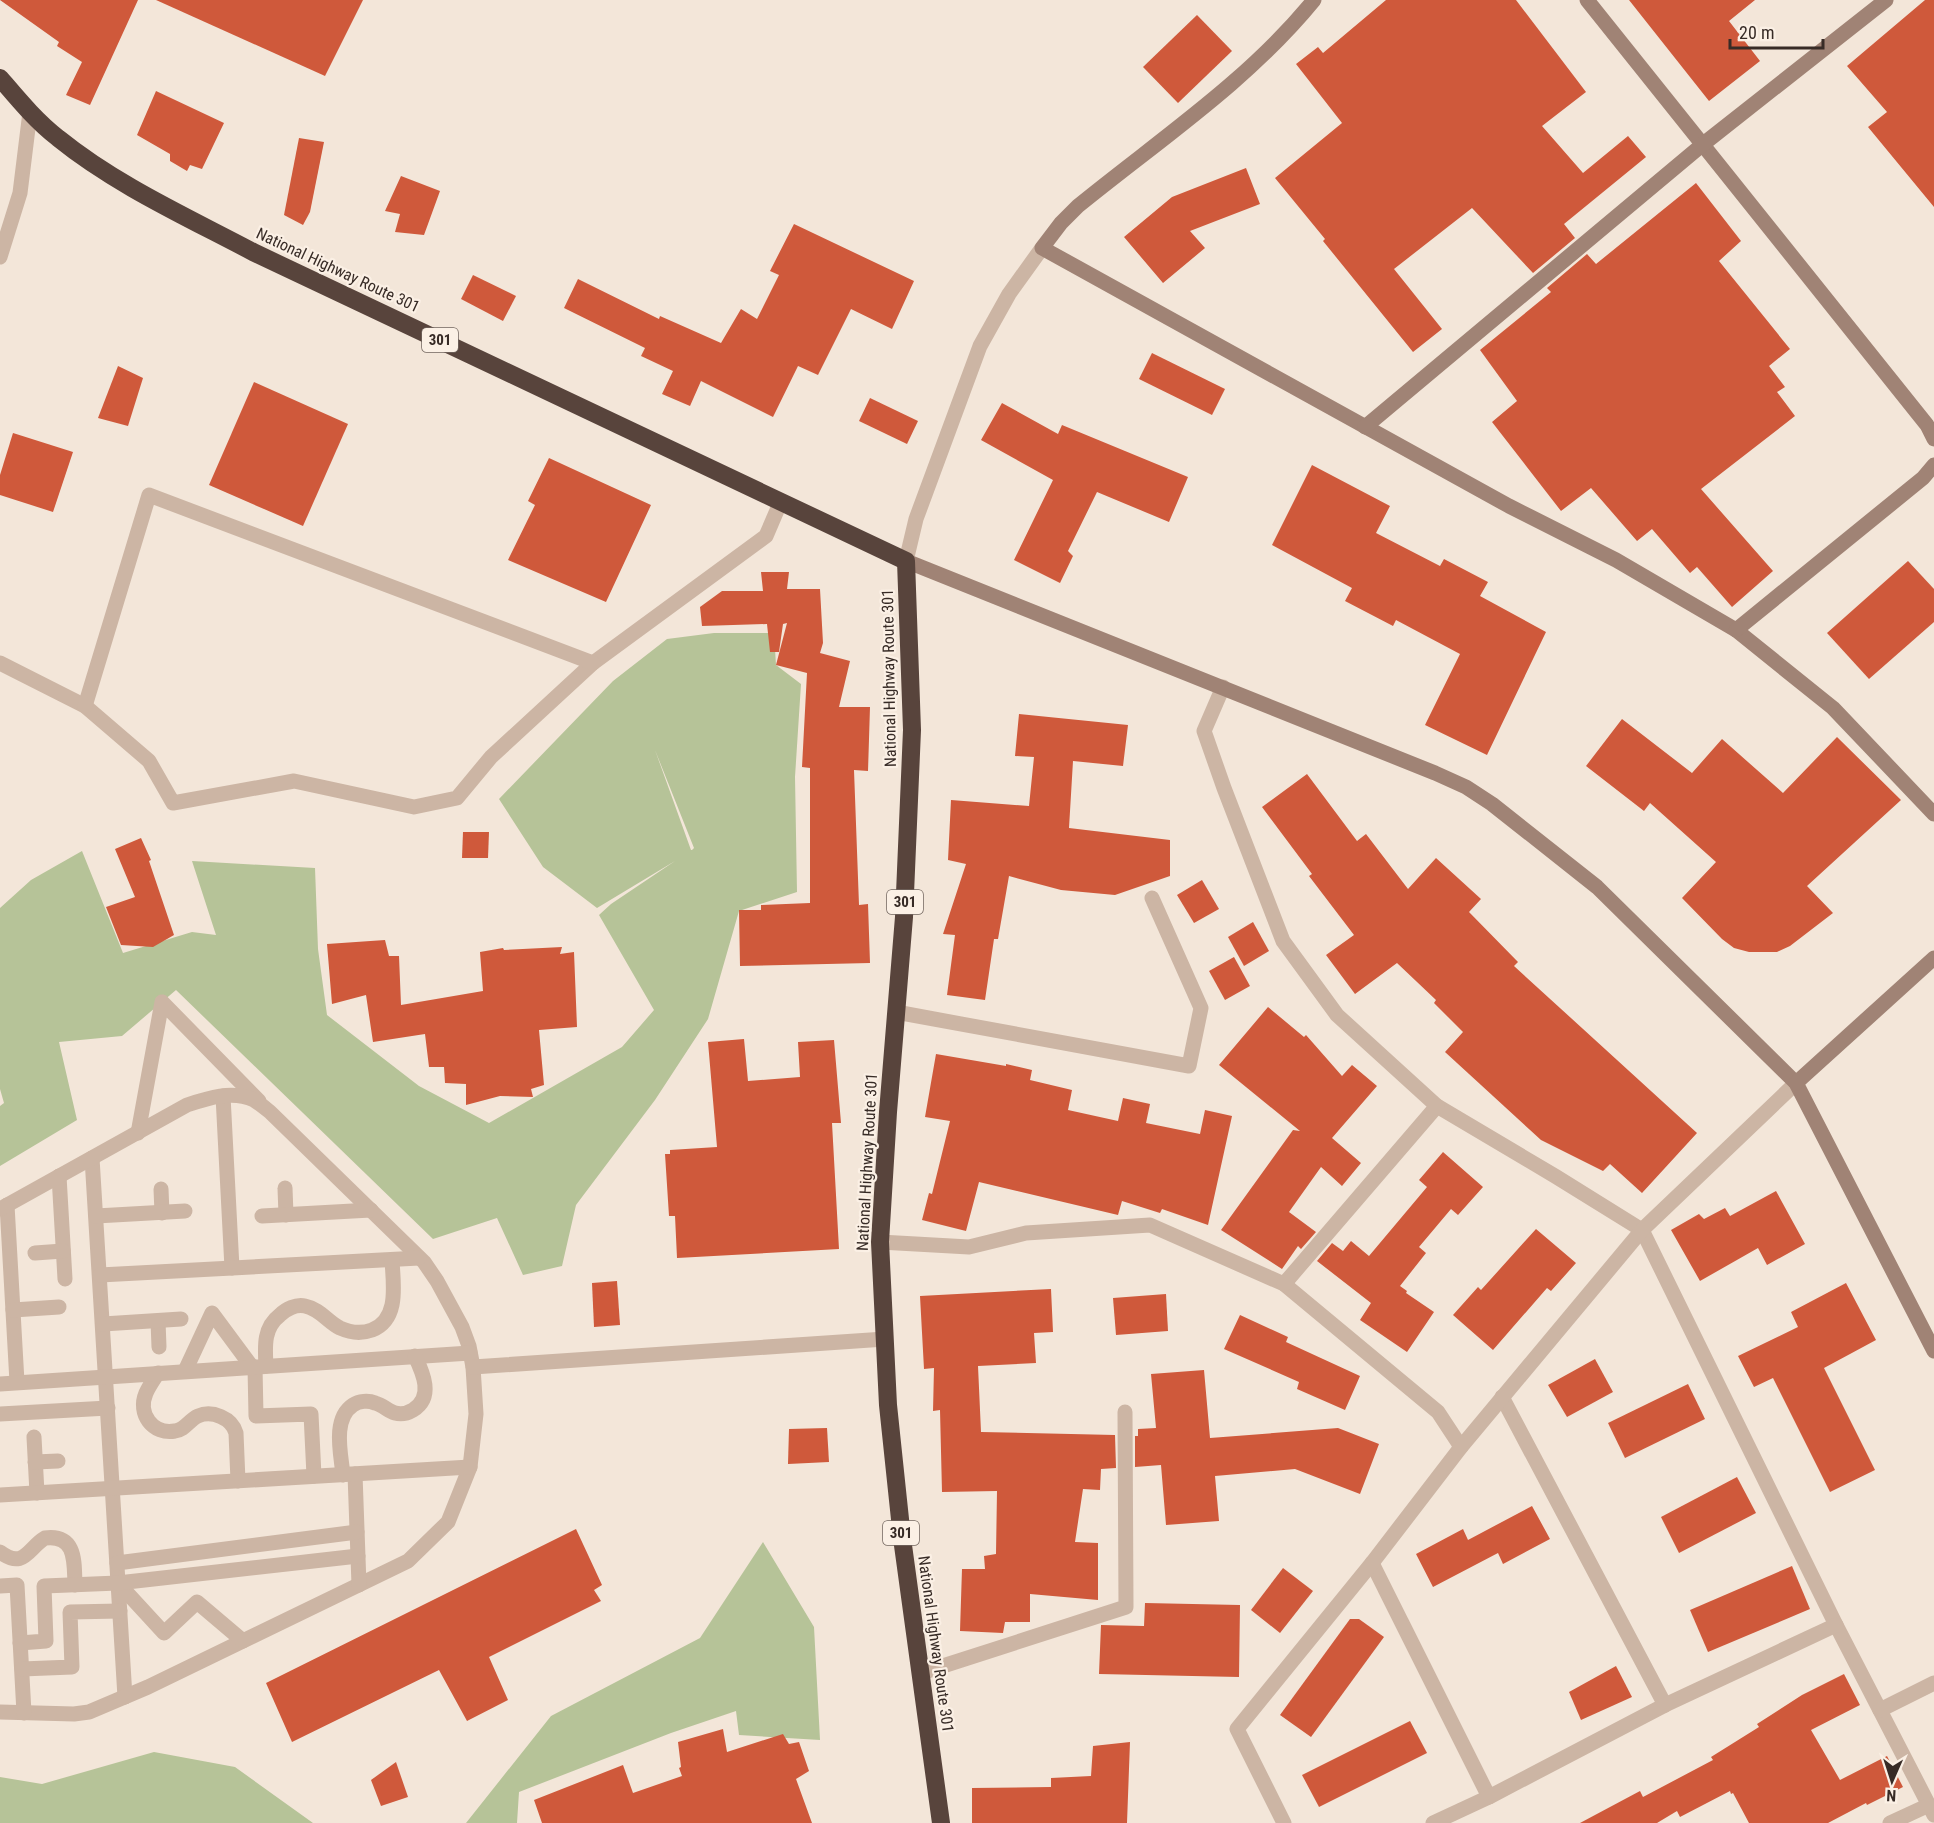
<svg xmlns="http://www.w3.org/2000/svg" width="1934" height="1823" font-family="'Roboto Condensed',sans-serif">
<style>
.green{fill:#b6c398;fill-rule:evenodd}
.building{fill:#cf593b}
.lines{fill:none;stroke-linecap:round;stroke-linejoin:round}
.lane{stroke:#ccb5a4;stroke-width:15}
.street{stroke:#ccb5a4;stroke-width:15}
.secondary{stroke:#a08375;stroke-width:15}
.highway{stroke:#58443c;stroke-width:18}
.labels{text-anchor:middle;dominant-baseline:central;stroke-width:4.5;stroke-linejoin:round;paint-order:stroke}
.shield{fill:#fbf0e5;stroke:#72665f;stroke-width:1.5}
.shield-label{font-size:15px;font-weight:bold;fill:#372b26}
.street-label{font-size:16px;fill:#372b26;stroke:#fbf0e5}
</style>
<rect width="100%" height="100%" fill="#f3e6d9"/>
<g class="green">
<path d="M 714,633 L 774,633 L 776,665 L 801,684 L 795,777 L 797,892 L 739,911 L 708,1019 L 655,1100 L 576,1205 L 562,1266 L 523,1275 L 497,1218 L 433,1239 L 176,990 L 122,1036 L 59,1042 L 77,1120 L 0,1166 L 0,1106 L 4,1103 L 0,1089 L 0,908 L 31,880 L 82,851 L 123,953 L 192,932 L 216,935 L 192,861 L 315,868 L 318,949 L 327,1015 L 419,1086 L 489,1123 L 622,1047 L 654,1010 L 599,915 L 611,904 L 675,861 L 597,908 L 543,867 L 499,799 L 613,681 L 667,639 ZM 655,750 L 694,848 L 692,850 L 691,850 Z"/>
<polygon points="763,1542 814,1627 820,1740 739,1735 736,1711 671,1733 519,1792 517,1823 466,1823 551,1716 700,1638"/>
<polygon points="154,1752 235,1767 313,1823 0,1823 0,1777 42,1784"/>
</g>
<g class="building">
<polygon points="0,0 138,0 90,105 66,95 82,62 57,46 59,42"/>
<polygon points="156,0 363,0 325,76"/>
<polygon points="1386,0 1516,0 1586,92 1542,126 1583,173 1628,136 1646,157 1564,224 1575,238 1533,273 1472,208 1394,269 1442,329 1413,352 1323,241 1325,239 1275,178 1342,123 1296,64 1318,47 1323,53"/>
<polygon points="1629,0 1755,0 1729,21 1760,61 1709,101"/>
<polygon points="1925,0 1934,0 1934,207 1868,127 1887,112 1847,66"/>
<polygon points="1197,15 1232,51 1178,103 1143,67"/>
<polygon points="156,91 224,123 202,169 190,165 187,171 170,161 170,154 137,135"/>
<polygon points="299,138 324,142 310,212 303,225 284,215"/>
<polygon points="1246,168 1260,204 1190,231 1205,248 1163,283 1124,237 1172,197"/>
<polygon points="401,176 440,191 424,235 395,232 400,214 385,211"/>
<polygon points="1696,183 1741,241 1719,261 1790,349 1769,366 1785,387 1777,392 1795,416 1701,489 1773,571 1732,607 1697,567 1690,573 1652,529 1637,541 1591,488 1561,511 1492,422 1517,401 1480,350 1551,292 1547,288 1587,254 1596,264"/>
<polygon points="794,224 914,281 892,329 851,309 818,375 798,366 773,417 701,381 690,406 662,394 673,371 641,356 645,348 564,308 578,279 659,319 660,316 721,343 741,309 757,319 779,275 770,271"/>
<polygon points="473,275 516,296 503,321 461,299"/>
<polygon points="1152,353 1225,389 1212,415 1139,379"/>
<polygon points="118,366 143,378 128,426 98,418"/>
<polygon points="254,382 348,424 303,526 209,485"/>
<polygon points="870,398 918,421 907,444 859,421"/>
<polygon points="1002,403 1058,434 1062,425 1188,477 1169,522 1097,492 1068,551 1073,556 1060,583 1014,560 1053,480 981,440"/>
<polygon points="13,433 73,452 53,512 0,495 0,475"/>
<polygon points="549,458 651,505 606,602 508,560 535,505 528,501"/>
<polygon points="1312,465 1390,506 1376,533 1440,566 1444,559 1488,582 1480,596 1546,632 1487,755 1425,725 1460,654 1396,620 1393,626 1345,601 1352,588 1272,545"/>
<polygon points="1908,561 1934,589 1934,622 1869,679 1827,633"/>
<polygon points="761,572 789,572 787,589 820,589 823,643 820,653 850,661 839,707 870,707 868,771 854,770 859,905 868,904 870,963 740,966 739,910 761,910 761,905 810,903 810,768 802,767 807,673 776,665 787,623 783,624 779,652 770,652 767,624 702,626 700,607 722,591 763,591"/>
<polygon points="1019,714 1128,725 1123,766 1073,761 1069,828 1170,840 1170,876 1115,895 1061,890 1009,876 998,939 994,939 985,1000 947,995 955,935 943,934 966,864 948,860 951,800 1029,806 1034,757 1015,756"/>
<polygon points="1622,719 1692,773 1722,739 1783,793 1837,737 1901,800 1807,886 1833,913 1790,946 1777,952 1749,952 1734,948 1722,939 1682,898 1716,862 1650,803 1644,811 1586,766"/>
<polygon points="1307,774 1357,841 1366,834 1408,889 1436,858 1481,899 1469,912 1518,962 1514,966 1697,1133 1642,1193 1610,1164 1603,1171 1541,1140 1445,1052 1463,1032 1434,1003 1436,1000 1397,963 1355,994 1326,955 1354,935 1309,876 1312,874 1262,807"/>
<polygon points="463,832 489,832 488,858 462,858"/>
<polygon points="141,838 151,860 149,861 174,935 153,947 121,945 106,907 135,897 115,849"/>
<polygon points="1202,880 1219,909 1194,923 1177,895"/>
<polygon points="1253,922 1269,951 1244,966 1228,937"/>
<polygon points="385,940 389,956 399,956 401,1005 483,991 480,952 503,948 504,950 562,947 560,954 574,952 577,1027 539,1030 544,1085 531,1089 533,1097 500,1096 466,1105 466,1084 445,1083 444,1067 429,1067 425,1034 373,1042 366,995 332,1004 327,944"/>
<polygon points="1234,957 1250,986 1225,1000 1209,971"/>
<polygon points="1268,1007 1304,1037 1306,1035 1342,1076 1352,1065 1377,1086 1332,1138 1361,1163 1342,1186 1321,1167 1289,1212 1316,1232 1301,1249 1298,1246 1282,1269 1221,1230 1293,1130 1300,1131 1219,1065"/>
<polygon points="744,1039 748,1081 800,1077 798,1042 834,1040 841,1123 832,1123 839,1249 677,1258 675,1216 669,1216 665,1154 670,1154 670,1150 717,1147 708,1042"/>
<polygon points="936,1054 1006,1066 1006,1064 1032,1070 1030,1080 1072,1090 1068,1110 1118,1121 1123,1098 1150,1104 1146,1123 1200,1134 1205,1110 1232,1116 1208,1225 1162,1209 1160,1213 1122,1201 1118,1215 979,1182 966,1231 922,1220 929,1193 932,1194 950,1121 925,1117"/>
<polygon points="1443,1152 1483,1187 1458,1215 1451,1209 1419,1247 1426,1253 1400,1286 1407,1291 1406,1293 1434,1312 1407,1352 1360,1320 1371,1303 1317,1261 1332,1243 1343,1251 1351,1241 1369,1256 1427,1187 1419,1180"/>
<polygon points="1776,1191 1805,1244 1767,1265 1758,1248 1700,1281 1671,1230 1699,1214 1704,1219 1725,1208 1730,1216"/>
<polygon points="1536,1229 1576,1263 1551,1291 1547,1288 1493,1350 1453,1315 1478,1287 1481,1290"/>
<polygon points="617,1281 620,1325 594,1327 592,1283"/>
<polygon points="1846,1283 1876,1340 1824,1368 1875,1470 1830,1492 1773,1378 1754,1387 1738,1356 1798,1327 1791,1312"/>
<polygon points="1051,1289 1053,1332 1034,1333 1036,1363 978,1366 981,1432 1115,1435 1116,1468 1101,1469 1100,1490 1083,1489 1075,1542 1098,1543 1098,1600 1030,1594 1030,1622 1005,1622 1003,1633 960,1631 962,1569 985,1569 984,1556 996,1554 997,1491 942,1492 940,1410 933,1411 934,1368 924,1369 920,1296"/>
<polygon points="1166,1294 1168,1331 1116,1335 1113,1298"/>
<polygon points="1240,1315 1288,1337 1286,1342 1360,1376 1345,1410 1297,1389 1299,1382 1224,1349"/>
<polygon points="1595,1359 1613,1392 1567,1417 1548,1385"/>
<polygon points="1204,1370 1210,1438 1338,1428 1379,1444 1360,1494 1295,1469 1215,1476 1219,1521 1166,1525 1161,1465 1135,1467 1135,1436 1138,1436 1138,1429 1156,1428 1151,1374"/>
<polygon points="1688,1384 1705,1419 1625,1458 1608,1423"/>
<polygon points="827,1428 829,1462 788,1464 789,1429"/>
<polygon points="1737,1477 1756,1513 1679,1553 1661,1517"/>
<polygon points="1532,1506 1550,1539 1503,1564 1498,1553 1433,1587 1416,1554 1463,1529 1468,1540"/>
<polygon points="576,1529 602,1585 594,1590 601,1601 489,1657 508,1700 467,1721 439,1670 292,1742 266,1683"/>
<polygon points="1792,1566 1810,1609 1708,1652 1690,1610"/>
<polygon points="1283,1568 1313,1591 1280,1633 1251,1610"/>
<polygon points="1145,1603 1240,1605 1239,1677 1099,1674 1101,1625 1144,1626"/>
<polygon points="1350,1619 1359,1619 1384,1637 1311,1737 1280,1715"/>
<polygon points="1616,1666 1632,1697 1581,1720 1569,1692"/>
<polygon points="1844,1674 1860,1705 1811,1730 1840,1780 1887,1756 1903,1787 1867,1805 1866,1803 1828,1823 1749,1823 1733,1793 1731,1794 1730,1791 1680,1817 1677,1811 1657,1823 1580,1823 1640,1791 1643,1797 1713,1760 1711,1757 1759,1727 1757,1724 1802,1695"/>
<polygon points="1410,1721 1427,1753 1319,1807 1302,1775"/>
<polygon points="723,1729 727,1752 783,1734 789,1744 799,1742 809,1771 796,1779 812,1823 542,1823 534,1800 623,1765 633,1793 682,1776 679,1768 681,1767 678,1742"/>
<polygon points="1130,1742 1127,1823 972,1823 972,1788 1051,1787 1051,1778 1091,1776 1093,1746"/>
<polygon points="396,1762 408,1797 381,1806 371,1780"/>
</g>
<g class="lines">
<g class="lane">
<polyline points="223,1096 232,1268"/>
<polyline points="138,1133 162,1002 259,1101"/>
<polyline points="92,1158 125,1697"/>
<polyline points="59,1176 65,1279"/>
<polyline points="285,1188 286,1215"/>
<polyline points="161,1189 162,1213"/>
<polyline points="7,1205 17,1382"/>
<path d="M 0,1209 L 187,1105 C 208,1098 232,1090 254,1100 C 259,1103 265,1108 270,1112 L 424,1262 L 437,1281 L 462,1327 L 469,1346 L 473,1367 L 476,1414 L 470,1467 L 448,1522 L 408,1561 L 148,1687 L 89,1712 L 74,1714 L 0,1712"/>
<polyline points="96,1216 185,1211"/>
<polyline points="262,1216 371,1210"/>
<polyline points="35,1253 63,1251"/>
<polyline points="100,1275 419,1258"/>
<polyline points="13,1310 59,1307"/>
<polyline points="158,1321 159,1347"/>
<polyline points="103,1324 181,1319"/>
<path d="M 266,1366 C 265,1347 263,1328 280,1315 C 286,1309 296,1304 305,1306 C 320,1309 328,1322 340,1328 C 351,1333 361,1334 372,1330 C 400,1319 393,1283 392,1260"/>
<polyline points="255,1367 256,1416 311,1414 314,1476"/>
<polyline points="473,1367 885,1339"/>
<polyline points="185,1371 212,1313 252,1367"/>
<path d="M 158,1373 C 154,1379 149,1386 146,1393 C 137,1414 153,1435 175,1431 C 185,1430 189,1420 198,1416 C 212,1410 232,1418 236,1433 L 238,1481"/>
<polyline points="0,1384 470,1353"/>
<polyline points="0,1414 108,1408"/>
<polyline points="34,1437 37,1493"/>
<polyline points="35,1462 58,1461"/>
<polyline points="355,1474 359,1585"/>
<path d="M 343,1475 C 341,1454 332,1419 353,1405 C 359,1401 368,1400 375,1403 C 383,1405 388,1411 395,1413 C 402,1415 408,1413 413,1410 C 434,1397 423,1373 415,1356"/>
<polyline points="0,1495 470,1467"/>
<path d="M 0,1552 C 24,1570 28,1548 45,1538 C 77,1534 74,1563 75,1585"/>
<polyline points="117,1563 357,1532"/>
<polyline points="118,1583 164,1633 197,1602 243,1641"/>
<polyline points="0,1586 17,1585 24,1713"/>
<polyline points="20,1643 46,1641 44,1586 118,1583 358,1556"/>
<polyline points="22,1669 72,1667 70,1612 120,1611"/>
</g>
<g class="street">
<polyline points="0,257 20,193 30,112"/>
<polyline points="906,561 916,519 980,346 1009,294 1042,248"/>
<polyline points="0,663 85,706 149,761 173,803 294,781 414,807 457,798 491,757 593,663 766,536 781,501"/>
<polyline points="1223,687 1204,731 1224,788 1283,941 1337,1015 1437,1106 1555,1176 1642,1230 1836,1625 1934,1815"/>
<polyline points="85,706 149,495 593,663"/>
<polyline points="896,1012 1189,1066 1201,1008 1152,898"/>
<polyline points="880,1242 969,1247 1026,1233 1150,1225 1284,1284 1438,1412 1461,1447"/>
<polyline points="1284,1284 1437,1106"/>
<polyline points="1502,1397 1665,1705"/>
<polyline points="1372,1563 1489,1797"/>
<polyline points="921,1673 1126,1607 1125,1412"/>
<polyline points="1880,1710 1934,1683"/>
<polyline points="1284,1823 1237,1729 1372,1563 1461,1447 1642,1230 1796,1083"/>
<polyline points="1433,1823 1489,1797 1665,1705 1836,1625"/>
<polyline points="1890,1823 1929,1805"/>
</g>
<g class="secondary">
<path d="M 1314,0 C 1248,81 1159,140 1078,206 L 1061,223 L 1042,248 L 1509,506 L 1616,560 L 1736,630 L 1833,708 L 1934,814"/>
<polyline points="1587,0 1927,425 1934,439"/>
<polyline points="1365,427 1702,145 1886,0"/>
<polyline points="906,561 1435,773 1466,787 1492,804 1597,887 1796,1083 1934,1351"/>
<polyline points="1736,630 1923,478 1934,465"/>
<polyline points="1796,1083 1934,958"/>
</g>
<path class="highway" d="M 0,78 C 18,99 36,121 58,138 C 116,185 187,217 253,252 L 906,561 L 912,730 L 904,917 L 888,1112 L 880,1242 L 888,1405 L 902,1538 L 941,1823"/>
</g>
<g class="labels">
<g class="shield">
<rect x="422" y="328" width="36" height="24" rx="4.5"/>
<rect x="887" y="890" width="36" height="24" rx="4.5"/>
<rect x="883" y="1521" width="36" height="24" rx="4.5"/>
</g>
<g class="shield-label">
<text x="440" y="340">301</text>
<text x="905" y="902">301</text>
<text x="901" y="1533">301</text>
</g>
<g class="street-label">
<text transform="translate(338 270) rotate(25)">National Highway Route 301</text>
<text transform="translate(889 678) rotate(-91)">National Highway Route 301</text>
<text transform="translate(867 1162) rotate(-87)">National Highway Route 301</text>
<text transform="translate(936 1644) rotate(82)">National Highway Route 301</text>
</g>
</g>
<g transform="translate(1892 1781) rotate(183)" stroke="#fbf0e5" stroke-width="4.5" paint-order="stroke">
<path d="M0-4.5L10 22L0 15L-10 22Z" fill="#372b26"/>
<text y="-9" font-size="16" font-weight="bold" text-anchor="middle" fill="#372b26">N</text>
</g>
<path d="M1730 39v9h93v-9" fill="none" stroke="#372b26" stroke-width="3"/>
<text x="1739" y="39" font-size="18" fill="#372b26" stroke="#fbf0e5" stroke-width="4.5" paint-order="stroke">20 m</text>
</svg>
